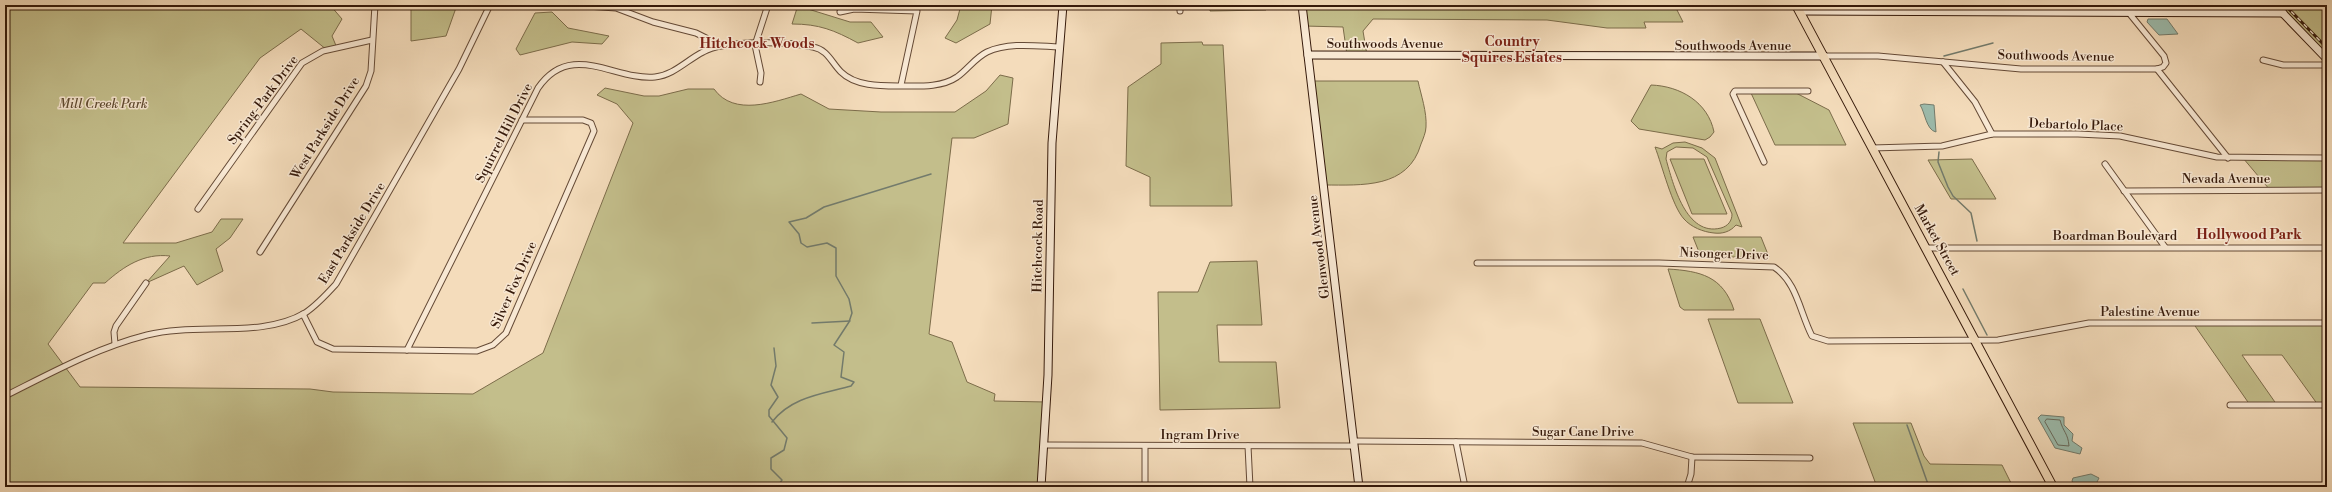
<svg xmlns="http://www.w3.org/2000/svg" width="2332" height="492" font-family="'Libre Bodoni',serif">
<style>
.green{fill:#c3be8b;stroke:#7c6c4a;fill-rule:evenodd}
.water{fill:#9cbcad;stroke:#737b6c}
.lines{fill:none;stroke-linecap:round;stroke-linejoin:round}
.shore{stroke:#686a5c;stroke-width:1}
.stream{stroke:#737b6c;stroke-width:1.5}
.street-casing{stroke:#654a36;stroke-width:7}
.secondary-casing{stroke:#35190a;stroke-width:9}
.primary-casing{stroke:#35190a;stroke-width:10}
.street{stroke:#f8e8d3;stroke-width:5}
.secondary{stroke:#f8e8d3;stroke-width:7}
.primary{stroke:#f4dcbb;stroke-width:8}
.rail-casing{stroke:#35190a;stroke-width:3}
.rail{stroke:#f8e8d3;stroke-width:1.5;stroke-dasharray:4.5;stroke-linecap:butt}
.labels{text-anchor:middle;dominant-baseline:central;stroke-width:3;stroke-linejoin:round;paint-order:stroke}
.street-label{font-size:13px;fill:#35190a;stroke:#f8e8d3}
.park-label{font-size:13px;font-style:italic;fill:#604b31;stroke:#f8e8d3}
.neighbourhood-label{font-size:14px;font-weight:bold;fill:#7a1f14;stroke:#f8e8d3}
</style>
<rect width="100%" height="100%" fill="#f4dcbb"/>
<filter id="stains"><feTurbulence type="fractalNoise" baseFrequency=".005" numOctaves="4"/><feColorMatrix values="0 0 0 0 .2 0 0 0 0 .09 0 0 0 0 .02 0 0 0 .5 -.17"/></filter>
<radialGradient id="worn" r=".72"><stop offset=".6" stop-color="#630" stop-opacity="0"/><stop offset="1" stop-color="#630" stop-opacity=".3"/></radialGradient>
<g class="green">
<path d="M 5,5 L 330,5 L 342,19 L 332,36 L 337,48 L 327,50 L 301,29 L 260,58 L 123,243 L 176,243 L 212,232 L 221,219 L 243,219 L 230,238 L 216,249 L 223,271 L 197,285 L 184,266 L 146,283 L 170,256 C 144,253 124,266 105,283 L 93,283 L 48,344 L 80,387 L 310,389 L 333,392 L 473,394 L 543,353 L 633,123 L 617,104 L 597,95 L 605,88 L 644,96 L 659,96 L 688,89 L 714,89 C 734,117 774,102 801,94 L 829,109 L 881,112 L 955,112 L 986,91 L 1000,75 L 1013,78 L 1008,124 L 974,138 L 952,138 L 929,334 L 952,342 L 967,382 L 995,394 L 994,401 L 1047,402 L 1041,487 L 5,487 Z"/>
<polygon points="411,5 457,5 446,36 411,41"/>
<path d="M 798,5 L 809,5 L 808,9 L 850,22 L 871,22 L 883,37 L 858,43 C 834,30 819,24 792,24 Z"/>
<polygon points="961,5 992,5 990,24 956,43 945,38 957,20"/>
<polygon points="1210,5 1266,5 1266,10 1210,11"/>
<polygon points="1665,5 1676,8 1683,22 1644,22 1646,28 1607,28 1547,20 1373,19 1363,31 1367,55 1347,55 1343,27 1304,26 1302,6"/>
<polygon points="2275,5 2327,5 2327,59"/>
<polygon points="552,12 568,28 609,36 602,44 572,42 520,55 516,49 535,13"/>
<polygon points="1202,42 1203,45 1223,45 1232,206 1150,206 1150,177 1126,166 1128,87 1161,64 1161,43"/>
<path d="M 1311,81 L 1418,81 C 1421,95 1427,112 1426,127 C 1426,132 1423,139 1421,144 C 1408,189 1362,185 1324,185 Z"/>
<path d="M 1651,85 C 1680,86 1708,102 1714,132 L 1710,137 L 1705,140 L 1639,129 L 1631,121 Z"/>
<polygon points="1751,93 1796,93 1829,110 1846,145 1775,145"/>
<path d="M 1685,142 L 1702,148 L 1715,158 L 1742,227 L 1736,225 C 1730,232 1722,234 1714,233 C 1703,232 1691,227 1684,219 C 1672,206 1662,165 1655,147 L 1662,149 L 1673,143 ZM 1676,147 L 1693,148 L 1707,157 L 1732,214 C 1732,221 1728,226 1721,228 C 1686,237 1673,184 1666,159 L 1667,152 Z"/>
<polygon points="2243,158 2327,158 2327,190 2270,190"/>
<polygon points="1670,159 1704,159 1727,214 1692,214"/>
<polygon points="1972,159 1996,199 1951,199 1928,160"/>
<polygon points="1693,237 1761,237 1769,257 1701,257"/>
<polygon points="1257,261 1262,325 1217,325 1219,362 1276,362 1280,408 1160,410 1158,292 1198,292 1210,262"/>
<path d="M 1668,269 C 1700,271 1723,276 1734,310 L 1684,310 L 1680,307 Z"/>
<polygon points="1708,319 1760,319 1793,403 1738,403"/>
<polygon points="2193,323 2327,323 2327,405 2318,405 2282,355 2242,355 2277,405 2250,405"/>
<polygon points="1853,423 1911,423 1924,456 1930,464 2002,465 2013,487 1877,487"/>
</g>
<g class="water">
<polygon points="2148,19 2167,19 2178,34 2159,35 2147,22"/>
<path d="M 1924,104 L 1934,105 L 1936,132 C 1926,130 1925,112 1920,105 Z"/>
<polygon points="2041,415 2064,417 2064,425 2073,434 2072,441 2082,448 2080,454 2055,448 2038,418"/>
<polygon points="2091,474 2099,478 2097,482 2100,487 2075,487 2072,481 2073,478"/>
</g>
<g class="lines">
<path class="shore" d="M 2047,419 L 2060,420 C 2063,432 2068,433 2069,446 L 2058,445 L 2045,422 Z"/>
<g class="stream">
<polyline points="1944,56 1993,43"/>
<polyline points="1939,152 1938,162 1948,187 1953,196 1971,213 1977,241"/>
<polyline points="1963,289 1987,335"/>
<polyline points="812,323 850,321"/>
<polyline points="774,348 776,366 771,385 778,397 769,410 769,416 787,438 784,450 771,458 771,469 782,480 777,487"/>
<path d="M 772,422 C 791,397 822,394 851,386 L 854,382 L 841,377 L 844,352 L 834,345 L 849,322 L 852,313 L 849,299 L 836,276 L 836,248 L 827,243 L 807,247 L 801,243 L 799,234 L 789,222 L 806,218 L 824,207 L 931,174"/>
<polyline points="1907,425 1929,487"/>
<polyline points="1018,487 1025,484"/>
</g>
<g class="street-casing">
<g id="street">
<polyline points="1180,5 1180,11"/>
<polyline points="1993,5 1999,12"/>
<polyline points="587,6 616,8 653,22 696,33 706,38 712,47"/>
<polyline points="840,12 854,9 917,11 901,85"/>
<polyline points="1824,56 1878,56 2021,69 2157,69 2163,67 2166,63 2164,56 2129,13"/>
<polyline points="2263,60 2283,65 2327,65"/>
<polyline points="1943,62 1975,102 1992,134"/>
<polyline points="2157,69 2228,158"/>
<polyline points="760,82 761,73 755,45 768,5"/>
<polyline points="1872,148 1942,146 1992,134 2078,134 2120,136 2217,157 2327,158"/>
<polyline points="1764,162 1733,94 1735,91 1808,91"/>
<polyline points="2105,164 2165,247"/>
<polyline points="2124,191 2327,190"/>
<polyline points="198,209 302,63 323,51 372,40"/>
<polyline points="1926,248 2327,248"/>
<polyline points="260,252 366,86 371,71 375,5"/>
<path d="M 1477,263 L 1659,263 L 1774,267 C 1797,282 1800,313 1812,336 L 1828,341 L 1998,340 L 2089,323 L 2327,323"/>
<polyline points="303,314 317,342 333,349 477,351 493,345 506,333 594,131 591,123 583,120 522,120"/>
<polyline points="115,344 114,332 116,326 146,283"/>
<path d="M 407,350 L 538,88 C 571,40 615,81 655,77 C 674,75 687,60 703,52 C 724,40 789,41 813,47 C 828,50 831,62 841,72 C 855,86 880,86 898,86 C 917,86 941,88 957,77 C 968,69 975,58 987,52 C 1009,42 1036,46 1059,47"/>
<path d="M 5,396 C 51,373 96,348 147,335 C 196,322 261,339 305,313 C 317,305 326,295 336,284 L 459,69 L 490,5"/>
<polyline points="2230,405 2327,405"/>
<polyline points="1354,441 1642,443 1692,457 1810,458"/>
<polyline points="1456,442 1465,487"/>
<polyline points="1045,445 1354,446"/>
<polyline points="1145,446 1145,487"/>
<polyline points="1248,446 1250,487"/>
<polyline points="1687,487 1691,474 1692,457"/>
</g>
</g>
<g class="secondary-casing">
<g id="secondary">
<polyline points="1302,5 1359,487"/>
<polyline points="2275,5 2327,59"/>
<polyline points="1800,11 2283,13"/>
<polyline points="1308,55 1824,56"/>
<polyline points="1041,487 1048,375 1052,143 1063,5"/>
</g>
</g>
<g class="primary-casing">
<polyline id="primary" points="1796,5 2053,487"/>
</g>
<use href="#street" class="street"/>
<use href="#secondary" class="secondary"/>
<use href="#primary" class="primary"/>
<g class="rail-casing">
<polyline id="rail" points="2285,5 2327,48"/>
</g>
<use href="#rail" class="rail"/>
</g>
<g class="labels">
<g class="street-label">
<text x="1385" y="44">Southwoods Avenue</text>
<text x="1733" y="46">Southwoods Avenue</text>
<text transform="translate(2056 56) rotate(1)">Southwoods Avenue</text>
<text transform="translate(263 100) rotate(-53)">Spring-Park Drive</text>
<text transform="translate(2076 125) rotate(2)">Debartolo Place</text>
<text transform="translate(325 128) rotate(-58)">West Parkside Drive</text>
<text transform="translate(504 133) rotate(-63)">Squirrel Hill Drive</text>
<text x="2226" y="179">Nevada Avenue</text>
<text transform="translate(352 233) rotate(-59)">East Parkside Drive</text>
<text x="2115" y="236">Boardman Boulevard</text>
<text transform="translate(1937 240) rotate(61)">Market Street</text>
<text transform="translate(1038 246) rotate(-89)">Hitchcock Road</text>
<text transform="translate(1319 247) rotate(-97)">Glenwood Avenue</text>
<text transform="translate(1724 254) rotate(2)">Nisonger Drive</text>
<text transform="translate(514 285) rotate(-66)">Silver Fox Drive</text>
<text x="2150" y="312">Palestine Avenue</text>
<text x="1583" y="432">Sugar Cane Drive</text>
<text x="1200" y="435">Ingram Drive</text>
</g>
<g class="park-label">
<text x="103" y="104">Mill Creek Park</text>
</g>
<g class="neighbourhood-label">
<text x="1512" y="42">Country<tspan x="1512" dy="16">Squires Estates</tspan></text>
<text x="757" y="44">Hitchcock Woods</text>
<text x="2249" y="235">Hollywood Park</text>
</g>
</g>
<rect width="2332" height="492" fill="none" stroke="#f4dcbb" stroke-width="20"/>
<rect x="6" y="6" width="2320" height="480" fill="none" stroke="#35190a" stroke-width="2"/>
<rect x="10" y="10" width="2312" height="472" fill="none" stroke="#35190a"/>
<rect width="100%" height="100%" filter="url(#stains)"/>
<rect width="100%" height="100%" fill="url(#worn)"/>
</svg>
